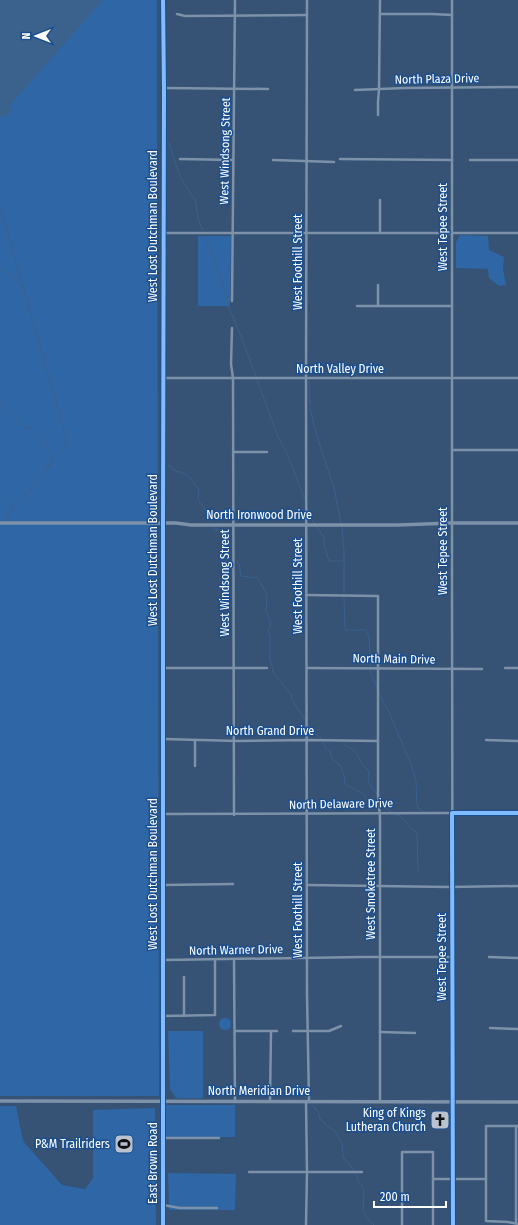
<svg xmlns="http://www.w3.org/2000/svg" width="518" height="1225" font-family="'Fira Sans Condensed',sans-serif">
<style>
.green{fill:#2f66a5}
.water{fill:#3b618d}
.lines{fill:none;stroke-linecap:round;stroke-linejoin:round}
.stream{stroke:#3b618d;stroke-width:1}
.minor{stroke:#7d92a8;stroke-width:2.5}
.tertiary{stroke:#7d92a8;stroke-width:3.5}
.cycleway-casing{stroke:#1b4f8f;stroke-width:6}
.cycleway{stroke:#80bcff;stroke-width:4}
.labels{text-anchor:middle;dominant-baseline:central;stroke-width:3;stroke-linejoin:round;paint-order:stroke}
.street-label{font-size:12px;fill:#fff;stroke:#1b4f8f}
.poi-label{font-size:12px;fill:#fff;stroke:#1b4f8f;text-anchor:end}
</style>
<rect width="100%" height="100%" fill="#365274"/>
<g class="green">
<polygon points="0,0 157,0 159,1096 0,1096"/>
<polygon points="460,235 488,236 489,250 504,257 503,269 506,285 499,286 489,278 488,269 456,268 456,242"/>
<polygon points="198,236 231,236 230,306 198,306"/>
<circle cx="225" cy="1024" r="6"/>
<polygon points="168,1031 203,1031 203,1098 176,1098 170,1089"/>
<rect x="166" y="1105" width="69" height="32"/>
<polygon points="0,1106 16,1106 23,1141 62,1185 85,1189 93,1178 93,1110 155,1108 156,1225 0,1225"/>
<polygon points="168,1173 236,1174 235,1210 169,1210"/>
</g>
<polygon class="water" points="0,0 103,0 9,106 13,109 5,118 2,115 0,117"/>
<g class="lines">
<g class="stream">
<polyline points="166,141 169,144 180,177 195,200 199,222 203,230"/>
<polyline points="0,206 67,440 66,446 4,521"/>
<polyline points="205,236 224,288 227,297 226,300 244,344 278,437 287,453 305,500"/>
<path d="M 0,269 C 8,273 19,281 23,289"/>
<polyline points="309,381 310,405"/>
<path d="M 0,399 L 11,414 L 25,427 L 31,428 L 50,450 C 54,458 50,463 46,469"/>
<polyline points="310,409 316,433 334,488 341,524"/>
<polyline points="168,466 171,466 177,472 181,472 187,475 199,489 198,500 200,503 204,507 207,512 210,521"/>
<polyline points="308,509 310,517 315,524"/>
<polyline points="7,515 12,507 10,501"/>
<polyline points="213,527 215,530 228,530 229,531 229,556 231,557"/>
<polyline points="317,527 324,538 324,545 329,561 344,561"/>
<polyline points="342,527 344,551 344,593"/>
<polyline points="237,562 239,564 241,576 258,578 267,595 266,611 271,623 268,632 270,635 270,660 274,674 291,694 292,700 305,720"/>
<polyline points="344,598 345,630 366,630 369,637 371,674 377,687"/>
<polyline points="379,694 389,712 411,764 416,781 417,805 418,808 423,811"/>
<polyline points="308,725 310,730 322,739"/>
<polyline points="323,742 326,749 330,751 332,759 340,765 344,775 345,784 363,794 373,808"/>
<polyline points="343,744 355,751 363,765 369,771 368,782 377,794"/>
<polyline points="379,799 386,805 388,810 391,812"/>
<path d="M 396,814 L 402,817 L 403,819 C 408,823 409,830 416,831 L 417,834 L 418,872"/>
<polyline points="305,1097 306,1098"/>
<polyline points="312,1105 318,1111 320,1119 327,1126 336,1132 340,1141 342,1143 343,1156 344,1159 350,1165 357,1176 358,1181 363,1187 364,1199 363,1211 365,1215 374,1225"/>
</g>
<g class="minor">
<polyline points="307,0 306,381 307,994 309,1101"/>
<polyline points="452,0 452,595 453,1225"/>
<polyline points="177,14 185,16 307,15"/>
<polyline points="380,14 432,14 452,15"/>
<polyline points="164,88 268,89"/>
<polyline points="355,90 405,88 518,87"/>
<polyline points="378,115 378,102 379,89 380,0"/>
<polyline points="180,159 233,160"/>
<polyline points="340,159 452,160"/>
<polyline points="273,160 334,162"/>
<polyline points="470,160 518,160"/>
<polyline points="164,233 518,233"/>
<polyline points="380,233 380,200"/>
<polyline points="232,301 235,0"/>
<polyline points="357,306 452,306"/>
<polyline points="378,306 378,285"/>
<polyline points="232,328 231,364 233,378 234,815"/>
<polyline points="163,378 518,378"/>
<polyline points="452,450 518,450"/>
<polyline points="233,452 267,452"/>
<polyline points="306,595 378,596 378,795 380,818 380,1101"/>
<polyline points="163,668 267,668"/>
<polyline points="307,668 482,669"/>
<polyline points="505,668 518,668"/>
<polyline points="163,739 238,741 307,740 378,741"/>
<polyline points="486,740 518,741"/>
<polyline points="195,766 195,740"/>
<polyline points="163,814 452,813"/>
<polyline points="163,885 233,884"/>
<polyline points="307,885 449,887 518,886"/>
<polyline points="489,957 518,958"/>
<polyline points="164,960 362,957 453,957"/>
<polyline points="234,960 235,1101"/>
<polyline points="184,977 184,1016"/>
<polyline points="164,1016 215,1015 215,960"/>
<polyline points="490,1028 518,1029"/>
<polyline points="235,1031 277,1031"/>
<polyline points="293,1031 329,1031 341,1026"/>
<polyline points="380,1032 415,1033"/>
<polyline points="270,1101 271,1031"/>
<polyline points="306,1102 307,1172 306,1225"/>
<polyline points="518,1126 486,1126 486,1221 508,1222 518,1224"/>
<polyline points="163,1138 219,1138"/>
<polyline points="249,1172 362,1172"/>
<polyline points="433,1179 486,1179"/>
<polyline points="163,1205 180,1208 217,1208"/>
<polyline points="516,1223 516,1126"/>
<polyline points="402,1225 402,1152 433,1152 433,1225"/>
</g>
<g class="tertiary">
<polyline points="163,0 164,88 163,523 163,1225"/>
<polyline points="0,523 176,523 191,525 398,525 452,523 518,523"/>
<polyline points="452,813 518,813"/>
<polyline points="0,1101 518,1102"/>
</g>
<g class="cycleway-casing">
<g id="cycleway">
<polyline points="163,0 164,88 163,523 163,1225"/>
<polyline points="453,1225 452,813 518,813"/>
</g>
</g>
<use href="#cycleway" class="cycleway"/>
</g>
<defs>
<g id="church-square" transform="scale(1)"><rect x="-9" y="-9" width="18" height="18" rx="4" fill="#b9c2ce" stroke="#1b4f8f"/><path d="M-1.2-6h2.4v3.5h3.3v2.4h-3.3V6h-2.4V-.1h-3.3v-2.4h3.3Z" fill="#111"/></g>
<g id="stadium-square" transform="scale(1)"><rect x="-9" y="-9" width="18" height="18" rx="4" fill="#b9c2ce" stroke="#1b4f8f"/><path d="M0-5a6.5 5 0 1 0 0 10a6.5 5 0 1 0 0-10ZM-3.5-1.8h7v3.6h-7Z" fill="#111"/></g>
</defs>
<g fill-rule="evenodd">
<use href="#church-square" x="440" y="1120"/>
<use href="#stadium-square" x="124" y="1144"/>
</g>
<g class="labels">
<g class="street-label">
<text transform="translate(437 79) rotate(-1)">North Plaza Drive</text>
<text transform="translate(225 151) rotate(-89)">West Windsong Street</text>
<text transform="translate(153 226) rotate(-90)">West Lost Dutchman Boulevard</text>
<text transform="translate(443 227) rotate(-90)">West Tepee Street</text>
<text transform="translate(298 262) rotate(-90)">West Foothill Street</text>
<text x="340" y="369">North Valley Drive</text>
<text x="259" y="515">North Ironwood Drive</text>
<text transform="translate(153 550) rotate(-90)">West Lost Dutchman Boulevard</text>
<text transform="translate(443 551) rotate(-90)">West Tepee Street</text>
<text transform="translate(225 583) rotate(-90)">West Windsong Street</text>
<text transform="translate(298 586) rotate(-90)">West Foothill Street</text>
<text transform="translate(394 659) rotate(1)">North Main Drive</text>
<text x="270" y="731">North Grand Drive</text>
<text transform="translate(341 804) rotate(-1)">North Delaware Drive</text>
<text transform="translate(153 874) rotate(-90)">West Lost Dutchman Boulevard</text>
<text transform="translate(371 884) rotate(-90)">West Smoketree Street</text>
<text transform="translate(298 910) rotate(-90)">West Foothill Street</text>
<text transform="translate(236 950) rotate(-1)">North Warner Drive</text>
<text transform="translate(442 957) rotate(-90)">West Tepee Street</text>
<text x="259" y="1091">North Meridian Drive</text>
<text transform="translate(153 1163) rotate(-90)">East Brown Road</text>
</g>
<g class="poi-label">
<text x="426" y="1113">King of Kings<tspan x="426" dy="14">Lutheran Church</tspan></text>
<text x="110" y="1144">P&amp;M Trailriders</text>
</g>
</g>
<g transform="translate(36 36) rotate(270)" stroke="#1b4f8f" stroke-width="3" paint-order="stroke">
<path d="M0-3L7 15L0 10L-7 15Z" fill="#ffffff"/>
<text y="-6" font-size="11" font-weight="bold" text-anchor="middle" fill="#ffffff">N</text>
</g>
<path d="M374 1201v6h72v-6" fill="none" stroke="#ffffff" stroke-width="2"/>
<text x="380" y="1201" font-size="12" fill="#ffffff" stroke="#1b4f8f" stroke-width="3" paint-order="stroke">200 m</text>
</svg>
